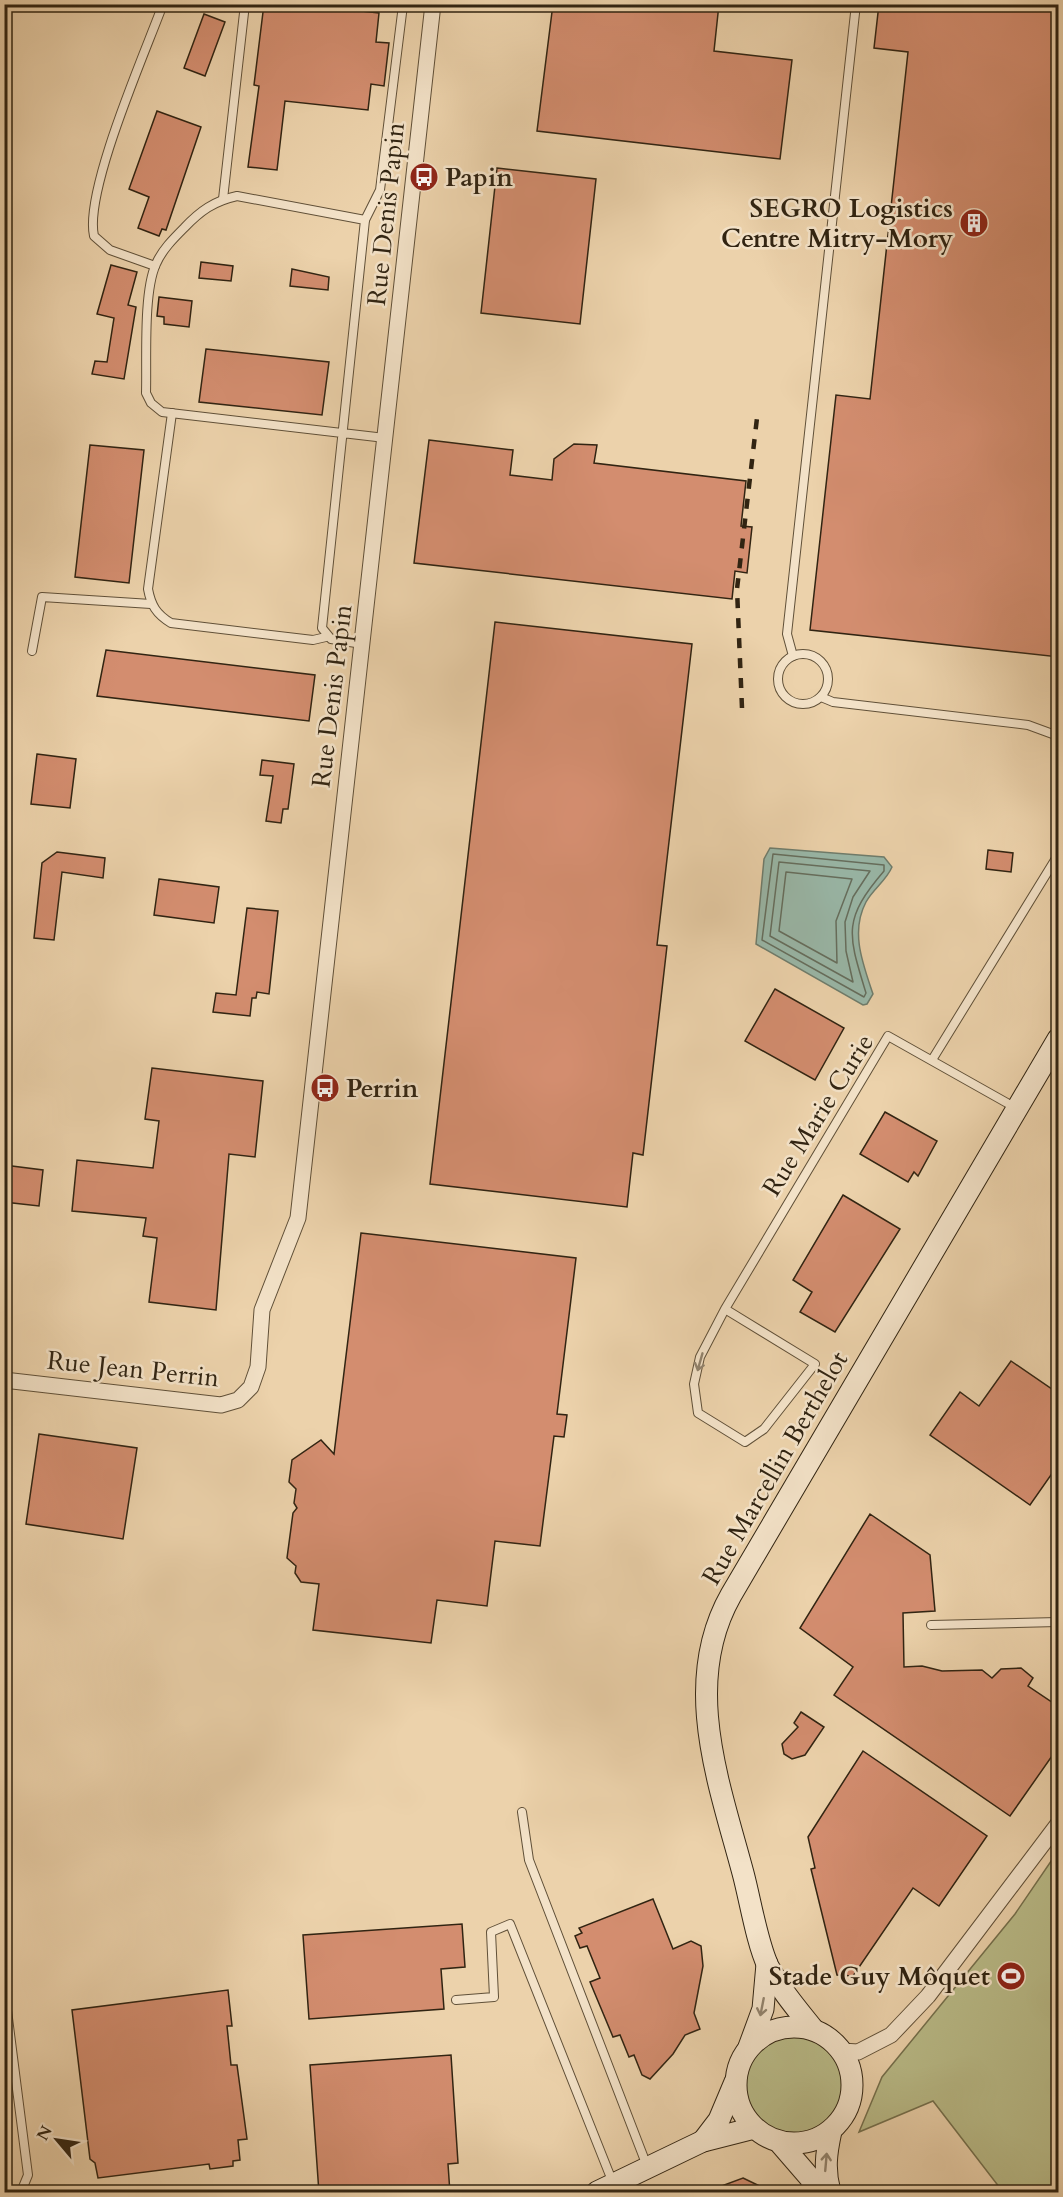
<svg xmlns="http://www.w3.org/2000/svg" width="1063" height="2197" font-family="Cardo,serif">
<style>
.green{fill:#b9bb88;stroke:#75704d;stroke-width:1.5}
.water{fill:#99b8a9;stroke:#6f7d6d;stroke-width:1.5}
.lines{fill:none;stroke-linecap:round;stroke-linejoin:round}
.shore{stroke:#656e5e;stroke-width:1.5}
.building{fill:#d38d6f;stroke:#312412;stroke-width:1.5}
.lane-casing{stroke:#605038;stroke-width:10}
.street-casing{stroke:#605038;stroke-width:17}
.secondary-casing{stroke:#312412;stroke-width:23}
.lane{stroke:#f3e2c8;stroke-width:8}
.street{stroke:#f3e2c8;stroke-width:15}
.secondary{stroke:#f3e2c8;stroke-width:21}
.rail{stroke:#312412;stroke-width:4.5;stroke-dasharray:10 10;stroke-linecap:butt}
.oneway{stroke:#92836d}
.labels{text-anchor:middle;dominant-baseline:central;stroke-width:5;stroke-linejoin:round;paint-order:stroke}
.poi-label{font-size:26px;font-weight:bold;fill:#312412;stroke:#f3e2c8;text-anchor:start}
.street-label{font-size:26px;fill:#312412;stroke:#f3e2c8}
</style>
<rect width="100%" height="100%" fill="#ecd2ab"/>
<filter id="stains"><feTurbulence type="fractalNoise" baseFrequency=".00333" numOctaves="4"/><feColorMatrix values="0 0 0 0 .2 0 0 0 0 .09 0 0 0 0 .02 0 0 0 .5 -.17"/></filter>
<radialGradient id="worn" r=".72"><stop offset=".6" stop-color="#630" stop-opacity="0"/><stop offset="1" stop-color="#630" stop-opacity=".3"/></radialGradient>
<g class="green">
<polygon points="1058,1851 1058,2192 1003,2192 933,2101 859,2132 882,2077 1015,1914"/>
<circle cx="793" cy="2086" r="51"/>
</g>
<path class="water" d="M 770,848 L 884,857 L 892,867 C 886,881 873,889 866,902 C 850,932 863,964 873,994 L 867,1004 L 863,1005 L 756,944 L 764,859 Z"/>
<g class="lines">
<g class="shore">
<path d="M 773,854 L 884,865 L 884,871 C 842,920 848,934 866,993 L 864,997 L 762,940 Z"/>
<polygon points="779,862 870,871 853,897 845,922 846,951 853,982 770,936"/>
<polygon points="786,872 852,879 836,921 837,963 779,931"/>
</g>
</g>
<g class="building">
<polygon points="264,4 298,4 379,13 376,42 389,43 384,86 371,84 368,110 285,101 277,170 248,167 259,86 254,85"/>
<polygon points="553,4 719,4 714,51 792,60 780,159 537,131"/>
<polygon points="879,4 1059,4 1059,657 810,630 836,395 870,399 908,52 874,48"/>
<polygon points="204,14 225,22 205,76 184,68"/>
<polygon points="157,111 201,127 166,230 162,229 159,236 138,228 149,197 129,189"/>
<polygon points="497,168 596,179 580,324 481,313"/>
<polygon points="201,262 233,266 231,281 199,278"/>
<polygon points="111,265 137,272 128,305 136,307 124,379 92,374 95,361 107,362 114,318 97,314"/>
<polygon points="292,269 329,277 328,290 290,286"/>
<polygon points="159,297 192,301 189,327 164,324 164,317 157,316"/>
<polygon points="206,349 329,362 322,415 199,402"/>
<polygon points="429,440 513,450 510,475 552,480 554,459 574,444 597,445 594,463 746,481 741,526 752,527 747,573 735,571 732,599 414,563"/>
<polygon points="90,445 144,450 129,583 75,577"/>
<polygon points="495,622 692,644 657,945 667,946 643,1155 633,1153 627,1207 430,1184"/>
<polygon points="106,650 315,675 309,721 97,696"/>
<polygon points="37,754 76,759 70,808 31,804"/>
<polygon points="262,760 294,764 288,809 283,809 281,823 266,821 273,776 260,775"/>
<polygon points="988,850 1013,853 1011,872 986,869"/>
<polygon points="57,852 105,858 103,878 62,872 54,940 34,938 42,863"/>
<polygon points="159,879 219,887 214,923 154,915"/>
<polygon points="247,908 278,911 269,994 257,992 256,998 252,998 250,1016 213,1012 216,993 236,995"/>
<polygon points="775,989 844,1028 815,1080 745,1041"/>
<polygon points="152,1068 263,1081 255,1157 229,1154 216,1310 149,1302 157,1238 143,1236 146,1218 72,1211 77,1160 153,1168 159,1121 145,1119"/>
<polygon points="885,1112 937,1141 918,1176 914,1172 908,1182 860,1154"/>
<polygon points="4,1165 43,1170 39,1206 4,1202"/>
<polygon points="843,1195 900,1229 835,1332 800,1312 812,1292 793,1280"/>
<polygon points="361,1233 576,1258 557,1414 567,1415 564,1437 554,1436 540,1546 495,1541 487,1606 437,1600 431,1643 313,1630 319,1584 301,1582 295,1573 296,1566 287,1558 293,1513 297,1508 294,1503 296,1489 289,1482 292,1460 321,1440 334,1454"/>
<polygon points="1011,1361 1059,1394 1059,1476 1053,1472 1030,1505 930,1435 960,1392 979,1406"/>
<polygon points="39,1434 137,1448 123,1539 26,1524"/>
<polygon points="870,1514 930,1555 935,1611 903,1613 904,1667 922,1666 942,1671 982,1670 992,1678 1001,1669 1021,1668 1033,1678 1028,1686 1059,1707 1059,1746 1010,1816 834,1695 853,1667 800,1628"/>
<polygon points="801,1712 824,1727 805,1755 792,1759 784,1754 782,1744 798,1727 794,1723"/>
<polygon points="863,1751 987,1836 939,1906 913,1888 853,1976 837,1975 811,1869 815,1868 808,1837"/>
<polygon points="653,1899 673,1949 691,1941 701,1946 703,1966 694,2013 700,2029 685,2035 673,2054 650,2079 642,2075 634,2055 629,2057 620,2035 613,2037 590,1982 600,1978 587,1946 580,1948 575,1936 582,1933 579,1928"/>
<polygon points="462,1924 465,1967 441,1969 444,2009 309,2019 303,1935"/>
<polygon points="228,1990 232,2026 227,2026 231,2065 237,2065 247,2139 238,2140 240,2160 233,2161 233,2166 210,2169 209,2164 98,2178 95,2163 90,2159 72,2010"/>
<polygon points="451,2055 458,2163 448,2164 450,2193 319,2193 310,2065"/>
<polygon points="743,2178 774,2193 708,2193 708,2191"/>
</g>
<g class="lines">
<g class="lane-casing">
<g id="lane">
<polyline points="223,199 245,4"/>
<polyline points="365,220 380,190 403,5 397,4"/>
<path d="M 155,266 L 110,250 L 94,236 C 84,191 145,53 163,4"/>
<path d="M 172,413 L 148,589 C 151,605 156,614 171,623 L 313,640 L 326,637"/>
<path d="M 362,644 L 331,639 L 322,628 L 365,220 L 237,196 C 214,201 200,211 184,228 C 173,239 162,250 156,264 C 143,292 147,360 146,393 L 151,403 L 162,412 L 385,438"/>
<polyline points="32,651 42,597 151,604"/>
<circle cx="803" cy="679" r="25"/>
<polyline points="793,656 787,634 856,4"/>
<polyline points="821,697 833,702 1028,725 1058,736"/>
<polyline points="932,1060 1058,855"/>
<polyline points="725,1309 815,1364 764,1429 745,1442 698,1413 694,1384 700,1357 725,1309 888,1036 1016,1108"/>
<polyline points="931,1625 1058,1622"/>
<polyline points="522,1812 529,1860 647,2166"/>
<polyline points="4,1987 28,2175 21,2192"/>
<polyline points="456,2000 494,1997 491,1932 510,1924 613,2183"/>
</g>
</g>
<g class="street-casing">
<g id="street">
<polyline points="4,1380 221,1405 238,1400 251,1387 258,1367 262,1310 298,1218 433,4"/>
<polyline points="842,2051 858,2052 891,2035 928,1996 1058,1824"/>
</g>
</g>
<g class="secondary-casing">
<g id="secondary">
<circle cx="794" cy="2085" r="58"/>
<path d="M 813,2029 C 797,2009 780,1989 768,1966 C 757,1943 750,1899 743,1873 C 719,1783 681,1683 731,1595 L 1058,1039"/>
<polyline points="749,2047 763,2009 767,1964"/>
<polyline points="703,2141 719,2120 735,2082"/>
<polyline points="779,2142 811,2179 814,2192"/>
<polyline points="597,2192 703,2141 754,2128"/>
<path d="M 830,2192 C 824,2170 826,2154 831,2131"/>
</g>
</g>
<use href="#lane" class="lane"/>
<use href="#street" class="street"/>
<use href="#secondary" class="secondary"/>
<polyline class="rail" points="742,708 737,589 757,418"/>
</g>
<defs><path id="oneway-shaft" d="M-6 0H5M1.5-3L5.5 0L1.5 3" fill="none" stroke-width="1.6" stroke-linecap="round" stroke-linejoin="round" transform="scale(1.5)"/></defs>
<g class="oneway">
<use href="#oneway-shaft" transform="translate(700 1362) rotate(106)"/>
<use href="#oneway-shaft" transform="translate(762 2007) rotate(101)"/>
<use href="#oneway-shaft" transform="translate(826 2162) rotate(-85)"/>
</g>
<defs>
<g id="bus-disc" transform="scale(1.5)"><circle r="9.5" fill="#8f2418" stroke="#f3e2c8"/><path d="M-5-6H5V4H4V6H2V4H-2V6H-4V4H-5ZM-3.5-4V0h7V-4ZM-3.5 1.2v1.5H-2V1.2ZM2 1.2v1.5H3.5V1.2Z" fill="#fff"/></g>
<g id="building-disc" transform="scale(1.5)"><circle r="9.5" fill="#8f2418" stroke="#f3e2c8"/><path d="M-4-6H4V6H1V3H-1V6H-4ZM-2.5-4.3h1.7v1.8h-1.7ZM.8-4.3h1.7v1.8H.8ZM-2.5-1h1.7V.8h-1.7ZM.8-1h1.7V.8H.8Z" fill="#fff"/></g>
<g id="stadium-disc" transform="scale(1.5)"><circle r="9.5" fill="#8f2418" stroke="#f3e2c8"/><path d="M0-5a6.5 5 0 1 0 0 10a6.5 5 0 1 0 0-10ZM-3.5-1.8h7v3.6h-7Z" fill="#fff"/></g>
</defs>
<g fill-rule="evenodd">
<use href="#bus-disc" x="424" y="177"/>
<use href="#building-disc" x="974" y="223"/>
<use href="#bus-disc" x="325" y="1088"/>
<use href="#stadium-disc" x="1011" y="1976"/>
</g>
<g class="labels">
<g class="poi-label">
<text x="445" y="177">Papin</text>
<text x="953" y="208" text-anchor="end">SEGRO Logistics<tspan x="953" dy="30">Centre Mitry-Mory</tspan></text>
<text x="346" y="1088">Perrin</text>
<text x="990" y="1976" text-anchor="end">Stade Guy Môquet</text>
</g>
<g class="street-label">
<text transform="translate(386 214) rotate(-84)">Rue Denis Papin</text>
<text transform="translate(332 696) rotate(-83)">Rue Denis Papin</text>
<text transform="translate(818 1115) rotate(-58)">Rue Marie Curie</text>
<text transform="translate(133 1369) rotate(6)">Rue Jean Perrin</text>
<text transform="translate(775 1468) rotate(-60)">Rue Marcellin Berthelot</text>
</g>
</g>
<rect width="1063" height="2197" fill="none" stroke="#ecd2ab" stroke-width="24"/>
<rect x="6" y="6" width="1051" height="2185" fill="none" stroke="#312412" stroke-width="3"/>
<rect x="12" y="12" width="1039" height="2173" fill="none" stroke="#312412" stroke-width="1.5"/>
<g transform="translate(57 2140) rotate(299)" stroke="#f3e2c8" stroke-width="4.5" paint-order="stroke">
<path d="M0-4.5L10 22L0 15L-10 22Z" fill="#312412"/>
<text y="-9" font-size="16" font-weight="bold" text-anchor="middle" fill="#312412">N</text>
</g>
<rect width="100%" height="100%" filter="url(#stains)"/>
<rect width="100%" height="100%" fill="url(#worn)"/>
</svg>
